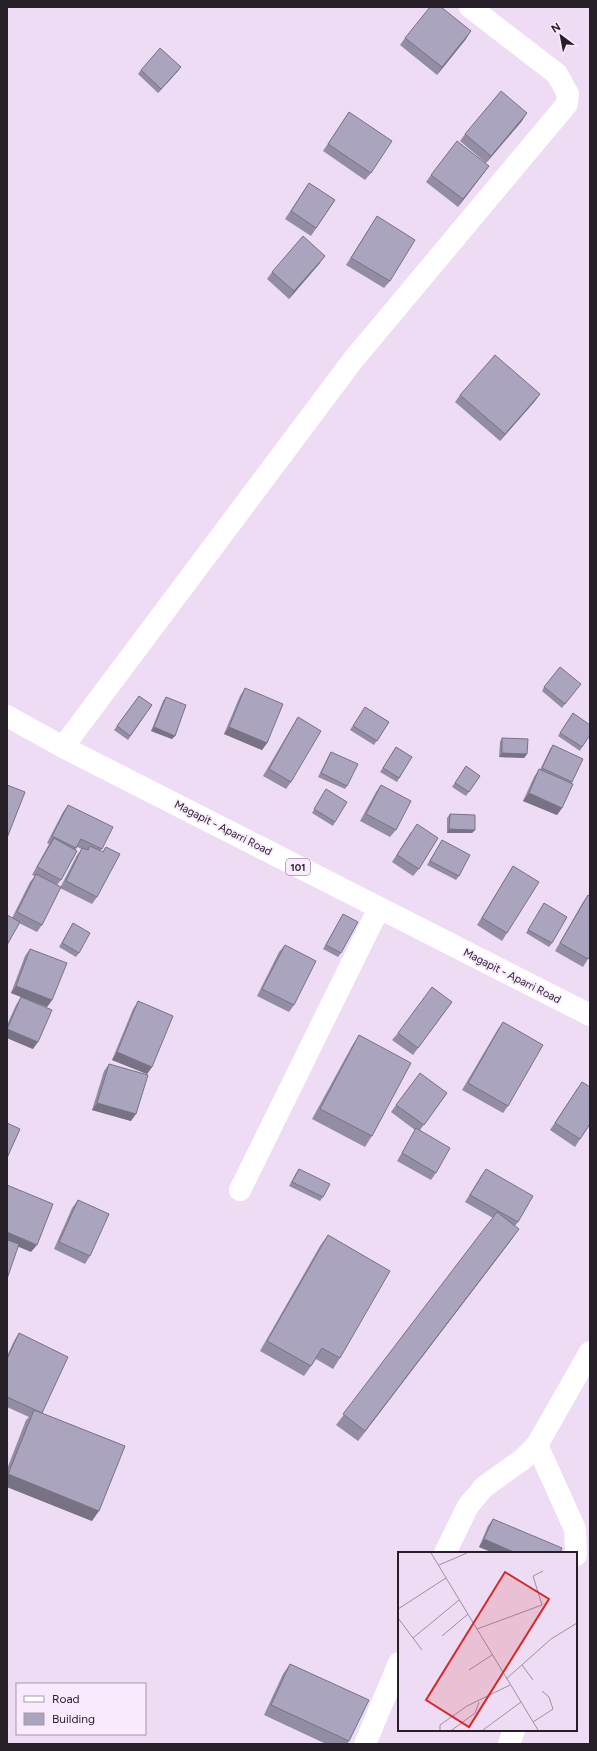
<svg xmlns="http://www.w3.org/2000/svg" width="597" height="1751" font-family="Figtree,sans-serif">
<style>
.lines{fill:none;stroke-linecap:round;stroke-linejoin:round}
.minor{stroke:#fff;stroke-width:22}
.major{stroke:#fff;stroke-width:22}
.wall{fill:#928da3}
.shaded-wall{fill:#777385}
.building{fill:#aaa4be;stroke:#777385}
.labels{text-anchor:middle;dominant-baseline:central;stroke-width:3.5;stroke-linejoin:round;paint-order:stroke}
.shield{fill:#f9eafe;stroke:#655c68;stroke-width:1}
.shield-label{font-size:10px;font-weight:bold;fill:#261f28}
.street-label{font-size:11px;fill:#261f28;stroke:#f9eafe}
.inset-road{fill:none;stroke:#9e90a2;stroke-width:1}
.view{fill:#d62828;fill-opacity:0.15;stroke:#d62828;stroke-width:2}
.inset-edge{fill:none;stroke:#261f28;stroke-width:2}
</style>
<rect width="100%" height="100%" fill="#eedbf4"/>
<g class="lines">
<g class="minor">
<polyline points="63,747 353,360 567,104 568,94 557,74 470,7"/>
<polyline points="240,1190 379,908"/>
<polyline points="537,1445 575,1529 576,1555"/>
<polyline points="445,1553 468,1506 484,1487 523,1459 537,1445 590,1352"/>
<polyline points="365,1744 399,1663"/>
<polyline points="509,1744 514,1730"/>
</g>
<polyline class="major" points="7,716 63,747 590,1015"/>
</g>
<g class="wall">
<polygon points="405,38 466,39 437,75 400,45"/>
<polygon points="141,70 178,71 158,93 138,74"/>
<polygon points="349,112 371,173 365,180 323,151"/>
<polygon points="522,121 486,163 460,141 465,134"/>
<polygon points="489,166 458,207 426,182 431,175"/>
<polygon points="309,183 335,200 311,236 285,219"/>
<polygon points="377,216 390,281 384,288 346,265"/>
<polygon points="320,263 289,299 267,279 272,272"/>
<polygon points="540,394 535,401 500,441 455,402 460,395"/>
<polygon points="544,687 578,687 562,708 542,691"/>
<polygon points="245,688 267,743 262,750 224,734 240,696"/>
<polygon points="139,696 152,705 128,740 114,730"/>
<polygon points="166,697 172,739 151,731 163,701"/>
<polygon points="365,707 389,722 374,745 350,730"/>
<polygon points="573,713 582,747 580,751 558,736"/>
<polygon points="298,717 291,782 286,789 263,776 293,725"/>
<polygon points="502,738 527,754 524,758 499,757 500,742"/>
<polygon points="553,745 572,782 562,808 557,815 523,801 534,777 539,769 540,770 550,749"/>
<polygon points="396,747 412,757 397,782 380,772"/>
<polygon points="331,752 347,786 345,789 318,777 329,755"/>
<polygon points="466,766 480,776 466,796 452,787"/>
<polygon points="381,785 396,830 390,837 360,821 376,792"/>
<polygon points="326,789 335,822 333,826 312,813"/>
<polygon points="68,805 102,849 100,851 102,852 106,847 97,897 92,904 60,888 77,855 82,849 77,847 61,880 57,885 42,925 37,932 19,923 12,918 30,882 35,876 32,875 49,844 47,843 63,812"/>
<polygon points="450,814 475,830 472,833 447,833 447,818"/>
<polygon points="411,832 419,869 413,876 392,862"/>
<polygon points="442,840 459,876 456,880 427,865"/>
<polygon points="513,866 507,933 502,941 477,925 508,874"/>
<polygon points="588,895 588,959 583,967 555,951 583,902"/>
<polygon points="544,903 552,943 549,947 526,933"/>
<polygon points="343,914 341,953 338,957 323,949"/>
<polygon points="73,923 79,953 76,957 59,947"/>
<polygon points="285,945 294,1005 289,1012 257,996 279,952"/>
<polygon points="30,949 52,1000 47,1007 11,993 25,956"/>
<polygon points="21,997 33,1049 7,1038 7,1025 16,1005"/>
<polygon points="138,1001 152,1067 147,1074 112,1060 133,1009"/>
<polygon points="452,1002 413,1055 392,1040 398,1033"/>
<polygon points="503,1022 508,1106 503,1113 462,1090 498,1029"/>
<polygon points="359,1035 372,1136 365,1147 312,1119 352,1046"/>
<polygon points="109,1064 131,1121 92,1110 104,1071"/>
<polygon points="577,1089 590,1124 575,1147 550,1130"/>
<polygon points="447,1093 420,1130 436,1173 431,1180 397,1161 415,1130 391,1112 396,1105"/>
<polygon points="299,1169 323,1197 320,1201 289,1186 296,1173"/>
<polygon points="486,1169 518,1222 515,1226 512,1239 358,1441 336,1425 493,1218 465,1202 481,1176"/>
<polygon points="78,1200 90,1256 85,1264 54,1249 72,1208"/>
<polygon points="328,1235 340,1358 333,1369 316,1359 304,1376 260,1351 320,1246"/>
<polygon points="19,1333 42,1413 92,1521 7,1487 7,1469 26,1420 29,1417 7,1407 7,1356 14,1341"/>
<polygon points="493,1519 560,1553 494,1553 479,1547 488,1526"/>
<polygon points="290,1664 349,1741 347,1744 326,1744 264,1715 283,1674"/>
</g>
<g class="shaded-wall">
<polygon points="471,31 466,39 437,75 442,67"/>
<polygon points="181,67 178,71 158,93 161,89"/>
<polygon points="527,113 522,121 486,163 491,156"/>
<polygon points="489,166 484,173 458,207 463,199"/>
<polygon points="325,256 320,263 289,299 294,291"/>
<polygon points="540,394 535,401 500,441 505,434"/>
<polygon points="154,727 175,736 172,739 151,731"/>
<polygon points="229,727 267,743 262,750 224,734"/>
<polygon points="502,753 527,754 524,758 499,757"/>
<polygon points="529,793 562,808 557,815 523,801"/>
<polygon points="449,829 475,830 472,833 447,833"/>
<polygon points="16,986 52,1000 47,1007 11,993"/>
<polygon points="7,1029 38,1042 33,1049 7,1038"/>
<polygon points="117,1052 152,1067 147,1074 112,1060"/>
<polygon points="97,1103 136,1114 131,1121 92,1110"/>
<polygon points="519,1229 512,1239 358,1441 365,1431"/>
<polygon points="7,1232 37,1245 31,1252 7,1242"/>
<polygon points="8,1474 99,1511 92,1521 7,1487 7,1476"/>
<polygon points="484,1539 516,1553 494,1553 479,1547"/>
</g>
<g class="building">
<polygon points="430,7 441,7 471,31 442,67 405,38"/>
<polygon points="160,48 181,67 161,89 141,70"/>
<polygon points="501,91 527,113 491,156 465,134"/>
<polygon points="349,112 392,141 371,173 328,144"/>
<polygon points="457,141 489,166 463,199 431,175"/>
<polygon points="309,183 335,200 316,228 291,211"/>
<polygon points="377,216 415,240 390,281 351,258"/>
<polygon points="303,236 325,256 294,291 272,272"/>
<polygon points="495,355 540,394 505,434 460,395"/>
<polygon points="560,667 581,684 565,704 544,687"/>
<polygon points="245,688 283,704 267,743 229,727"/>
<polygon points="139,696 152,705 130,736 117,726"/>
<polygon points="166,697 186,705 175,736 154,727"/>
<polygon points="365,707 389,722 377,741 353,726"/>
<polygon points="573,713 590,725 590,735 582,747 560,733"/>
<polygon points="298,717 321,731 291,782 269,769"/>
<polygon points="502,738 528,739 527,754 502,753"/>
<polygon points="553,745 583,759 572,782 542,768"/>
<polygon points="396,747 412,757 399,778 383,768"/>
<polygon points="331,752 358,764 347,786 321,773"/>
<polygon points="466,766 480,776 469,792 455,783"/>
<polygon points="539,769 573,784 562,808 529,793"/>
<polygon points="7,785 25,792 7,838"/>
<polygon points="381,785 411,801 396,830 366,814"/>
<polygon points="326,789 347,802 335,822 314,809"/>
<polygon points="68,805 113,827 102,849 81,839 76,848 52,836"/>
<polygon points="450,814 475,815 475,830 449,829"/>
<polygon points="417,824 438,838 419,869 397,855"/>
<polygon points="54,838 77,851 61,880 37,867"/>
<polygon points="442,840 470,855 459,876 430,861"/>
<polygon points="90,846 103,852 106,847 120,854 97,897 66,881 82,848 88,850"/>
<polygon points="513,866 539,882 507,933 482,918"/>
<polygon points="36,874 61,887 42,925 17,912"/>
<polygon points="588,895 590,896 590,956 588,959 560,943"/>
<polygon points="544,903 567,917 552,943 528,930"/>
<polygon points="343,914 358,922 341,953 326,945"/>
<polygon points="7,915 20,922 7,945"/>
<polygon points="73,923 90,933 79,953 62,943"/>
<polygon points="285,945 316,961 294,1005 262,989"/>
<polygon points="30,949 67,963 52,1000 16,986"/>
<polygon points="432,987 452,1002 418,1048 398,1033"/>
<polygon points="21,997 52,1010 38,1042 7,1029"/>
<polygon points="138,1001 173,1016 152,1067 117,1052"/>
<polygon points="503,1022 543,1045 508,1106 468,1083"/>
<polygon points="359,1035 411,1063 372,1136 320,1109"/>
<polygon points="109,1064 148,1075 136,1114 97,1103"/>
<polygon points="420,1073 447,1093 424,1125 396,1105"/>
<polygon points="582,1082 590,1087 590,1124 580,1139 555,1123"/>
<polygon points="7,1123 20,1129 7,1158"/>
<polygon points="416,1128 450,1148 436,1173 402,1153"/>
<polygon points="299,1169 330,1184 323,1197 292,1182"/>
<polygon points="486,1169 533,1196 518,1222 470,1195"/>
<polygon points="7,1185 53,1204 37,1245 7,1232"/>
<polygon points="78,1200 109,1214 90,1256 59,1242"/>
<polygon points="497,1212 519,1229 365,1431 343,1414"/>
<polygon points="328,1235 390,1271 340,1358 322,1348 311,1366 267,1341"/>
<polygon points="7,1240 19,1244 7,1279"/>
<polygon points="19,1333 68,1357 42,1413 7,1397 7,1359"/>
<polygon points="34,1410 125,1446 99,1511 8,1474"/>
<polygon points="493,1519 562,1548 560,1553 516,1553 484,1539"/>
<polygon points="290,1664 369,1700 349,1741 271,1705"/>
</g>
<g class="labels">
<rect class="shield" x="286" y="859" width="24" height="16" rx="3"/>
<g class="shield-label">
<text x="298" y="867">101</text>
</g>
<g class="street-label">
<text transform="translate(223 828) rotate(27)">Magapit - Aparri Road</text>
<text transform="translate(512 976) rotate(27)">Magapit - Aparri Road</text>
</g>
</g>
<g transform="translate(398 1552)">
<rect width="179" height="179" fill="#eedbf4"/>
<path class="inset-road" d="M 33,1 L 140,178M 41,13 L 69,1M 0,57 L 48,26M 0,66 L 24,98M 79,77 L 144,53 L 135,24 L 145,19M 44,84 L 70,62M 15,86 L 61,48M 124,113 L 135,128M 71,118 L 94,103M 108,127 L 153,87 L 179,71M 135,170 L 155,157 L 151,145 L 144,139M 42,178 L 42,173 L 69,154 L 112,133M 54,178 L 77,161 L 81,150M 85,178 L 123,150"/>
<path class="view" d="M 107,20 L 151,47 L 71,175 L 28,148 Z"/>
<rect width="179" height="179" class="inset-edge"/>
</g>
<rect width="597" height="1751" fill="none" stroke="#261f28" stroke-width="16"/>
<rect x="16" y="1683" width="130" height="52" fill="#f9eafe" stroke="#a599a8"/>
<rect x="24" y="1696" width="20" height="6" fill="#ffffff" stroke="#a599a8"/>
<text x="52" y="1703" font-size="12" fill="#261f28">Road</text>
<rect x="24" y="1713" width="20" height="12" fill="#aaa4be" stroke="#a599a8"/>
<text x="52" y="1723" font-size="12" fill="#261f28">Building</text>
<g transform="translate(561 36) rotate(328)" stroke="#f9eafe" stroke-width="3" paint-order="stroke">
<path d="M0-3L7 15L0 10L-7 15Z" fill="#261f28"/>
<text y="-6" font-size="11" font-weight="bold" text-anchor="middle" fill="#261f28">N</text>
</g>
</svg>
